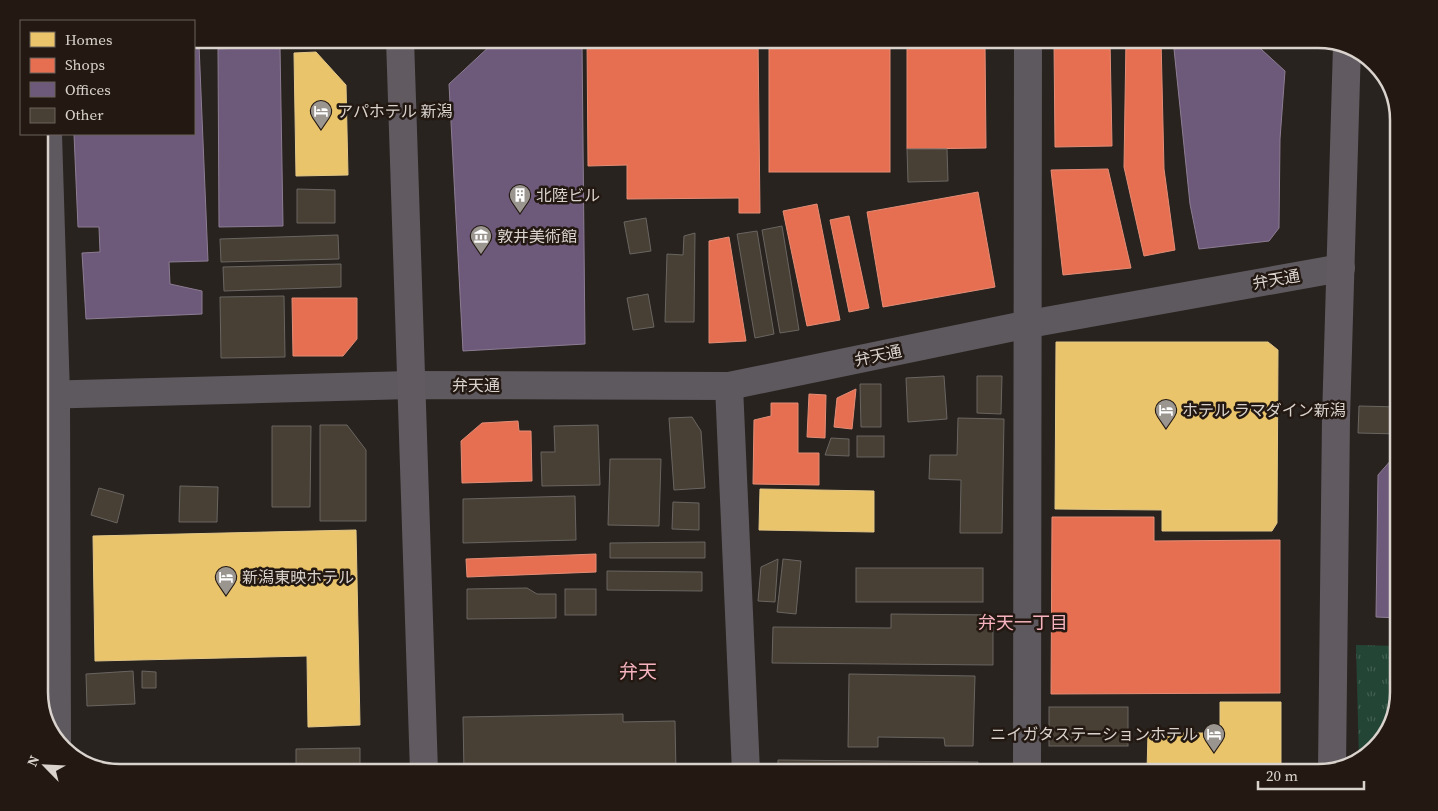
<svg xmlns="http://www.w3.org/2000/svg" width="1438" height="811" font-family="'Source Serif 4','Noto Sans JP',serif">
<style>
.park{fill:url(#park-tufts)}
.homes{fill:#e9c46a;stroke:#e4c888}
.shops{fill:#e76f51;stroke:#e38d76}
.offices{fill:#6d597a;stroke:#8d7d93}
.building{fill:#484035;stroke:#696561}
.lines{fill:none;stroke-linecap:round;stroke-linejoin:round}
.street{stroke:#5e595e;stroke-width:28}
.secondary{stroke:#615a60;stroke-width:28}
.labels{text-anchor:middle;dominant-baseline:central;stroke-width:5;stroke-linejoin:round;paint-order:stroke}
.poi-label{font-size:16px;fill:#d9d2cd;stroke:#231912;text-anchor:start}
.street-label{font-size:16px;fill:#d9d2cd;stroke:#231912}
.neighbourhood-label{font-size:18px;fill:#f6b3bf;stroke:#231912}
.quarter-label{font-size:19px;fill:#f6b3bf;stroke:#231912}
.rim{fill:none;stroke:#d9d2cd;stroke-width:2.5}
</style>
<defs>
<pattern id="park-tufts" width="24" height="20" patternUnits="userSpaceOnUse" patternTransform="scale(1.25)"><rect width="24" height="20" fill="#234535"/><path d="M3 7l-1-3M5 7V3M7 7l1-3M15 17l-1-3M17 17v-4M19 17l1-3" fill="none" stroke="#425f51"/></pattern>
</defs>
<rect width="100%" height="100%" fill="#28231f"/>
<polygon class="park" points="1356,645 1399,646 1399,692 1389,732 1359,761"/>
<g class="homes">
<polygon points="316,52 346,85 348,175 296,176 294,53"/>
<polygon points="1056,342 1268,342 1278,350 1277,523 1272,531 1162,531 1162,510 1055,509"/>
<polygon points="760,489 874,491 874,532 759,530"/>
<polygon points="356,530 360,725 308,727 307,656 95,661 93,536"/>
<polygon points="1220,702 1281,702 1281,772 1147,772 1148,733 1220,733"/>
</g>
<g class="shops">
<polygon points="587,39 758,39 760,213 739,213 739,198 627,199 627,165 588,166"/>
<polygon points="1126,39 1161,39 1164,169 1175,250 1144,256 1124,167"/>
<polygon points="1110,41 1112,146 1055,147 1054,42"/>
<rect x="769" y="44" width="121" height="128"/>
<polygon points="907,44 985,44 986,148 907,149"/>
<polygon points="1108,169 1131,268 1063,275 1051,170"/>
<polygon points="978,192 995,287 883,307 867,212"/>
<polygon points="817,204 840,320 807,326 783,211"/>
<polygon points="849,216 869,308 849,312 830,220"/>
<polygon points="729,237 746,341 709,343 709,241"/>
<polygon points="292,298 357,298 357,339 343,356 293,356"/>
<polygon points="856,389 852,429 834,427 837,398"/>
<polygon points="809,394 826,395 825,438 807,437"/>
<polygon points="771,403 798,403 798,453 819,453 819,485 753,484 754,420 771,416"/>
<polygon points="518,421 519,431 531,431 532,481 462,483 461,441 482,423"/>
<polygon points="1052,517 1154,517 1154,541 1280,540 1280,693 1051,694"/>
<polygon points="596,554 596,572 467,577 466,559"/>
</g>
<g class="offices">
<polygon points="1235,39 1250,39 1285,71 1280,139 1279,228 1269,241 1199,249 1190,204 1174,49"/>
<polygon points="582,41 585,344 463,351 449,84 492,44"/>
<polygon points="199,45 208,261 169,262 170,284 202,291 202,314 86,319 82,253 100,252 99,227 78,227 74,134 194,134 194,46"/>
<polygon points="264,47 280,47 283,226 219,227 218,49"/>
<polygon points="1399,451 1399,618 1376,617 1378,475"/>
</g>
<g class="building">
<polygon points="907,149 947,149 948,181 908,182"/>
<polygon points="297,189 335,190 335,223 297,223"/>
<polygon points="646,218 651,251 630,254 624,222"/>
<polygon points="782,226 799,330 780,333 762,230"/>
<polygon points="757,231 774,334 755,338 737,234"/>
<polygon points="695,233 694,322 665,322 667,254 683,255 684,236"/>
<polygon points="338,235 339,259 221,262 220,239"/>
<polygon points="341,264 341,287 224,291 223,267"/>
<polygon points="648,294 654,327 633,330 627,298"/>
<polygon points="284,296 285,357 221,358 220,297"/>
<polygon points="944,376 947,419 908,422 906,378"/>
<polygon points="977,376 1002,376 1001,414 977,413"/>
<polygon points="860,384 881,384 881,427 861,427"/>
<polygon points="1359,406 1399,407 1399,434 1358,433"/>
<polygon points="692,417 701,431 705,488 674,490 669,418"/>
<polygon points="958,418 1004,419 1002,533 960,533 961,480 929,479 930,455 957,455"/>
<polygon points="320,425 347,425 366,450 366,521 320,521"/>
<polygon points="598,425 600,485 542,486 541,452 555,452 554,426"/>
<polygon points="272,426 311,426 310,507 272,507"/>
<rect x="857" y="436" width="27" height="21"/>
<polygon points="831,438 849,439 849,456 825,455"/>
<polygon points="610,459 661,459 659,526 608,525"/>
<polygon points="180,486 218,487 217,522 179,522"/>
<polygon points="99,488 124,495 117,523 91,515"/>
<polygon points="575,496 576,540 463,543 463,499"/>
<polygon points="673,502 699,503 699,530 672,529"/>
<polygon points="705,542 705,558 610,558 610,543"/>
<polygon points="778,559 775,602 758,601 761,567"/>
<polygon points="783,559 801,561 796,614 777,612"/>
<rect x="856" y="568" width="127" height="34"/>
<polygon points="607,571 702,572 702,591 607,590"/>
<polygon points="527,588 537,594 556,594 556,618 467,619 467,589"/>
<rect x="565" y="589" width="31" height="26"/>
<polygon points="891,614 993,615 993,665 772,663 773,627 891,628"/>
<polygon points="133,671 135,704 87,706 86,674"/>
<polygon points="142,671 156,672 156,688 142,688"/>
<polygon points="849,674 975,676 973,746 945,746 944,738 878,737 878,747 848,747"/>
<rect x="1049" y="707" width="79" height="39"/>
<polygon points="623,714 623,722 675,721 676,772 464,772 463,717"/>
<polygon points="360,748 360,770 296,771 296,749"/>
<polygon points="778,760 978,762 977,772 778,772"/>
</g>
<g class="lines">
<g class="street">
<polyline points="48,134 56,395 57,741"/>
<polyline points="729,386 746,772"/>
<polyline points="39,395 410,385 729,386 1029,324 1341,268"/>
<polyline points="1027,772 1028,39"/>
</g>
<g class="secondary">
<polyline points="400,39 424,772"/>
<polyline points="1332,769 1336,418 1347,46"/>
</g>
</g>
<defs>
<g id="hotel-pin" transform="scale(1.125)"><path d="M0 17L-7.5 6A9.5 9.5 0 1 1 7.5 6Z" fill="#9b9590" stroke="#231912"/><path d="M-6-4.5h1.5V1H6V5H4.5V3h-9V5H-6ZM-4 0a1.8 1.8 0 1 1 3.6 0ZM.5 0V-2.5h3Q6-2.5 6 0Z" fill="#fff"/></g>
<g id="building-pin" transform="scale(1.125)"><path d="M0 17L-7.5 6A9.5 9.5 0 1 1 7.5 6Z" fill="#9b9590" stroke="#231912"/><path d="M-4-6H4V6H1V3H-1V6H-4ZM-2.5-4.3h1.7v1.8h-1.7ZM.8-4.3h1.7v1.8H.8ZM-2.5-1h1.7V.8h-1.7ZM.8-1h1.7V.8H.8Z" fill="#fff"/></g>
<g id="museum-pin" transform="scale(1.125)"><path d="M0 17L-7.5 6A9.5 9.5 0 1 1 7.5 6Z" fill="#9b9590" stroke="#231912"/><path d="M0-6L6-3V-2H-6V-3ZM-5-1h2V3h-2ZM-1-1h2V3h-2ZM3-1h2V3H3ZM-6 4H6V6H-6Z" fill="#fff"/></g>
</defs>
<g fill-rule="evenodd">
<use href="#hotel-pin" x="321" y="111"/>
<use href="#building-pin" x="520" y="195"/>
<use href="#museum-pin" x="481" y="236"/>
<use href="#hotel-pin" x="1166" y="410"/>
<use href="#hotel-pin" x="226" y="577"/>
<use href="#hotel-pin" x="1214" y="734"/>
</g>
<g class="labels">
<g class="poi-label">
<text x="337" y="111">アパホテル 新潟</text>
<text x="536" y="195">北陸ビル</text>
<text x="497" y="236">敦井美術館</text>
<text x="1182" y="410">ホテル ラマダイン新潟</text>
<text x="242" y="577">新潟東映ホテル</text>
<text x="1198" y="734" text-anchor="end">ニイガタステーションホテル</text>
</g>
<g class="street-label">
<text transform="translate(1276 279) rotate(-10)">弁天通</text>
<text transform="translate(878 355) rotate(-12)">弁天通</text>
<text x="476" y="385">弁天通</text>
</g>
<g class="neighbourhood-label">
<text x="1023" y="622">弁天一丁目</text>
</g>
<g class="quarter-label">
<text x="638" y="671">弁天</text>
</g>
</g>
<path d="M0 0H1438V811H0ZM120 48H1318A72 72 0 0 1 1390 120V692A72 72 0 0 1 1318 764H120A72 72 0 0 1 48 692V120A72 72 0 0 1 120 48Z" fill="#231912" fill-rule="evenodd"/>
<path class="rim" d="M120 48H1318A72 72 0 0 1 1390 120V692A72 72 0 0 1 1318 764H120A72 72 0 0 1 48 692V120A72 72 0 0 1 120 48Z"/>
<rect x="20" y="20" width="175" height="115" fill="#231912" stroke="#6c635d"/>
<rect x="30" y="32" width="25" height="15" fill="#e9c46a" stroke="#6c635d"/>
<text x="65" y="45" font-size="15" fill="#d9d2cd">Homes</text>
<rect x="30" y="58" width="25" height="15" fill="#e76f51" stroke="#6c635d"/>
<text x="65" y="70" font-size="15" fill="#d9d2cd">Shops</text>
<rect x="30" y="82" width="25" height="15" fill="#6d597a" stroke="#6c635d"/>
<text x="65" y="95" font-size="15" fill="#d9d2cd">Offices</text>
<rect x="30" y="108" width="25" height="15" fill="#484035" stroke="#6c635d"/>
<text x="65" y="120" font-size="15" fill="#d9d2cd">Other</text>
<g transform="translate(45 766) rotate(294)" stroke="#231912" stroke-width="4" paint-order="stroke">
<path d="M0-4L9 19L0 12L-9 19Z" fill="#d9d2cd"/>
<text y="-8" font-size="14" font-weight="bold" text-anchor="middle" fill="#d9d2cd">N</text>
</g>
<path d="M1258 781v8h106v-8" fill="none" stroke="#d9d2cd" stroke-width="2.5"/>
<text x="1266" y="781" font-size="15" fill="#d9d2cd" stroke="#231912" stroke-width="4" paint-order="stroke">20 m</text>
</svg>
